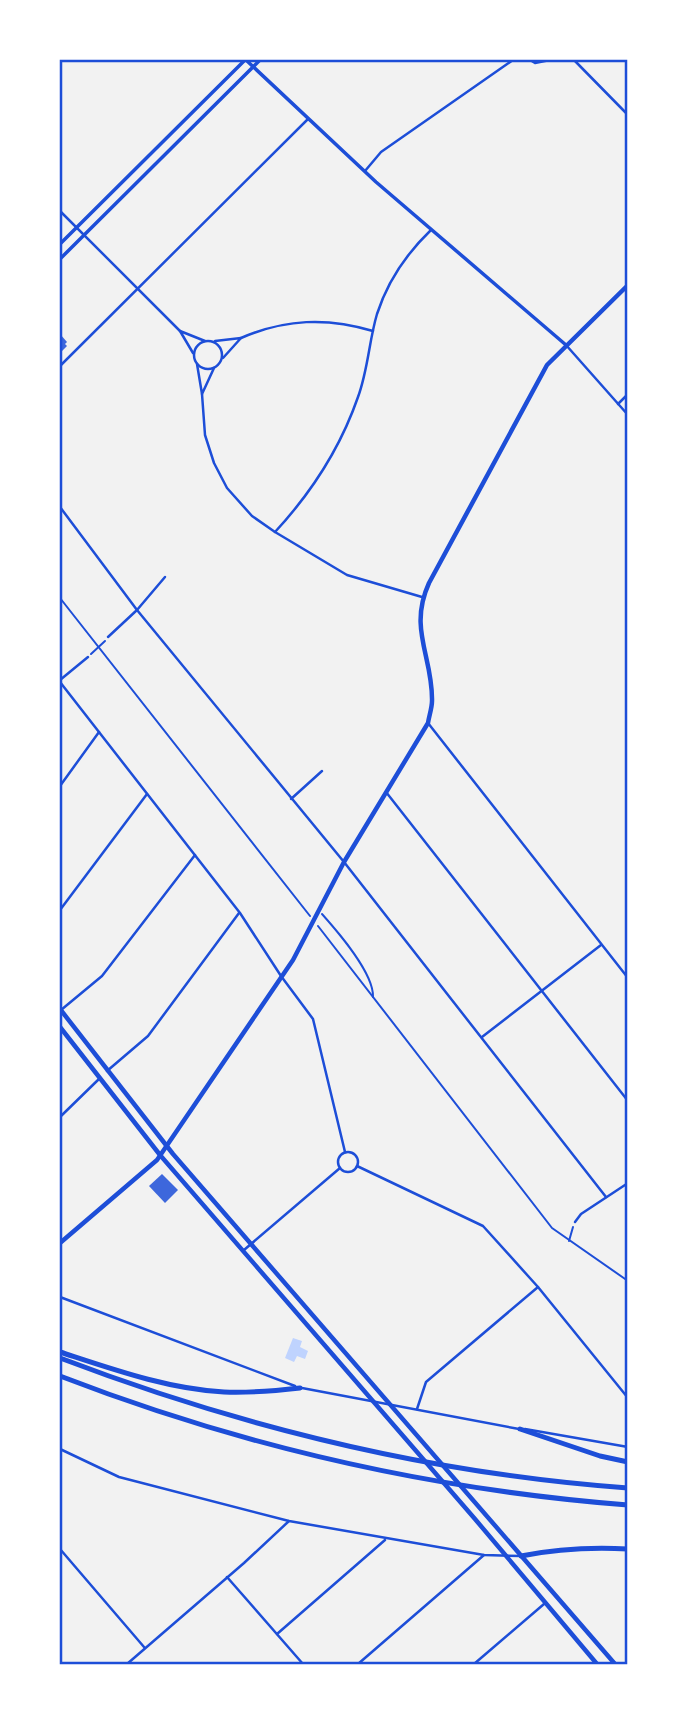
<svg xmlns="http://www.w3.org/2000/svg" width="687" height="1724" font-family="Figtree,sans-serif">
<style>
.water{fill:#bfd3fe}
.building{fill:#3d67dc}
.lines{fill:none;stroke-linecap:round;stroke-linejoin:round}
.path{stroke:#1d4ed8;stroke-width:2}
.minor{stroke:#1d4ed8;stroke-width:2.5}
.tertiary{stroke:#1d4ed8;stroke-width:3.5}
.secondary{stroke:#1d4ed8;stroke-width:4.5}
.primary{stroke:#1d4ed8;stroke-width:4.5}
.motorway{stroke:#1d4ed8;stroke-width:5}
.neatline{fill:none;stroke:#1d4ed8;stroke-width:2.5}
</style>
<rect width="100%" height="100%" fill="#f2f2f2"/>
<polygon class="water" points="293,1338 302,1341 300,1347 308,1351 305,1359 297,1356 294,1362 285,1358"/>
<g class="building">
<polygon points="60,334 67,342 65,344 67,346 60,353"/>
<polygon points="162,1174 178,1190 165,1203 149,1186"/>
</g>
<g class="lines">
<g class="path">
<polyline points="60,598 310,916"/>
<polyline points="91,654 105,641"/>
<path d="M 322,914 C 338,932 374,973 373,997"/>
<polyline points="318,926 552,1228 628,1281"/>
<polyline points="569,1241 573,1227"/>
</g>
<g class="minor">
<polyline points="530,60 535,63 550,60"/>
<polyline points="574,60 628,115"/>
<polyline points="365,171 381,152 513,60"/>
<polyline points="60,211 180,331"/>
<path d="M 241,338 C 285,319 327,317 373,331"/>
<circle cx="208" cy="355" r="14"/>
<polyline points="215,341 241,338 223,358"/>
<polyline points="566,345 628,415"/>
<polyline points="193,353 180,331 205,341"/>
<polyline points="197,364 202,394 214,368"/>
<polyline points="60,366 308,119"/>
<polyline points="202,394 205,435 214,463 227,488 252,516 275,532 347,575 422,597"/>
<polyline points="618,404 628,394"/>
<polyline points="60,507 137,610 344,862 606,1197"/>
<path d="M 275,532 C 312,492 340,449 358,397 C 368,370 369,341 377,314 C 388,280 406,254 431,230"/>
<polyline points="108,637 137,610 165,577"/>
<polyline points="60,680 88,657"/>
<polyline points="60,682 240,913 281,976 313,1019 345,1152"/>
<polyline points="428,723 628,978"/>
<polyline points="60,786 99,732"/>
<polyline points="386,792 628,1101"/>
<polyline points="291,799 322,771"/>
<polyline points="60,910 147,794"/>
<polyline points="61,1010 102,976 195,855"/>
<polyline points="482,1037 601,945"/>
<polyline points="107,1071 148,1036 239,913"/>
<polyline points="60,1117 100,1078"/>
<circle cx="348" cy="1162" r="10"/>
<polyline points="357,1166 483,1226 538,1287 628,1398"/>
<polyline points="575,1222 581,1214 628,1183"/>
<polyline points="244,1250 340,1168"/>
<polyline points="60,1297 295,1386"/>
<polyline points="302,1388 519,1429"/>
<polyline points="417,1409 426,1382 538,1287"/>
<polyline points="525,1429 628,1447"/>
<polyline points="60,1449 119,1477 289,1521 484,1555 521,1556"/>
<polyline points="60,1549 144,1647"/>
<polyline points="227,1577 303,1664"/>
<polyline points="277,1634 385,1540"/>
<polyline points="127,1664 244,1563 289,1521"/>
<polyline points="358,1664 484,1555"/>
<polyline points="474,1664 544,1604"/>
</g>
<g class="tertiary">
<polyline points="246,60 376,182 566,345"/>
<polyline points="60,244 245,60"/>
<polyline points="60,259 260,60"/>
</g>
<path class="secondary" d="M 60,1243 L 157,1160 L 293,960 L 344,862 L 428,723 C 429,716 432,708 432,701 C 433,657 408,629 429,583 L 547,365 L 628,285"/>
<g class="primary">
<polyline points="60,1009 173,1154 615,1664"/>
<polyline points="60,1027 160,1155 475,1519 597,1664"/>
</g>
<g class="motorway">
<path d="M 60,1352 C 112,1369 168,1389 224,1392 C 250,1393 274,1391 300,1388"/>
<path d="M 60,1358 C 241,1427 434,1474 628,1488"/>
<path d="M 60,1376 C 241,1446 434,1490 628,1505"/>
<polyline points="520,1429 600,1456 628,1462"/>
<path d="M 521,1556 C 556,1549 592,1547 628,1549"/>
</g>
</g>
<rect width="687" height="1724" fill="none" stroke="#ffffff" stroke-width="122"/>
<rect x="61" y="61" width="565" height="1602" class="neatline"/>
</svg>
